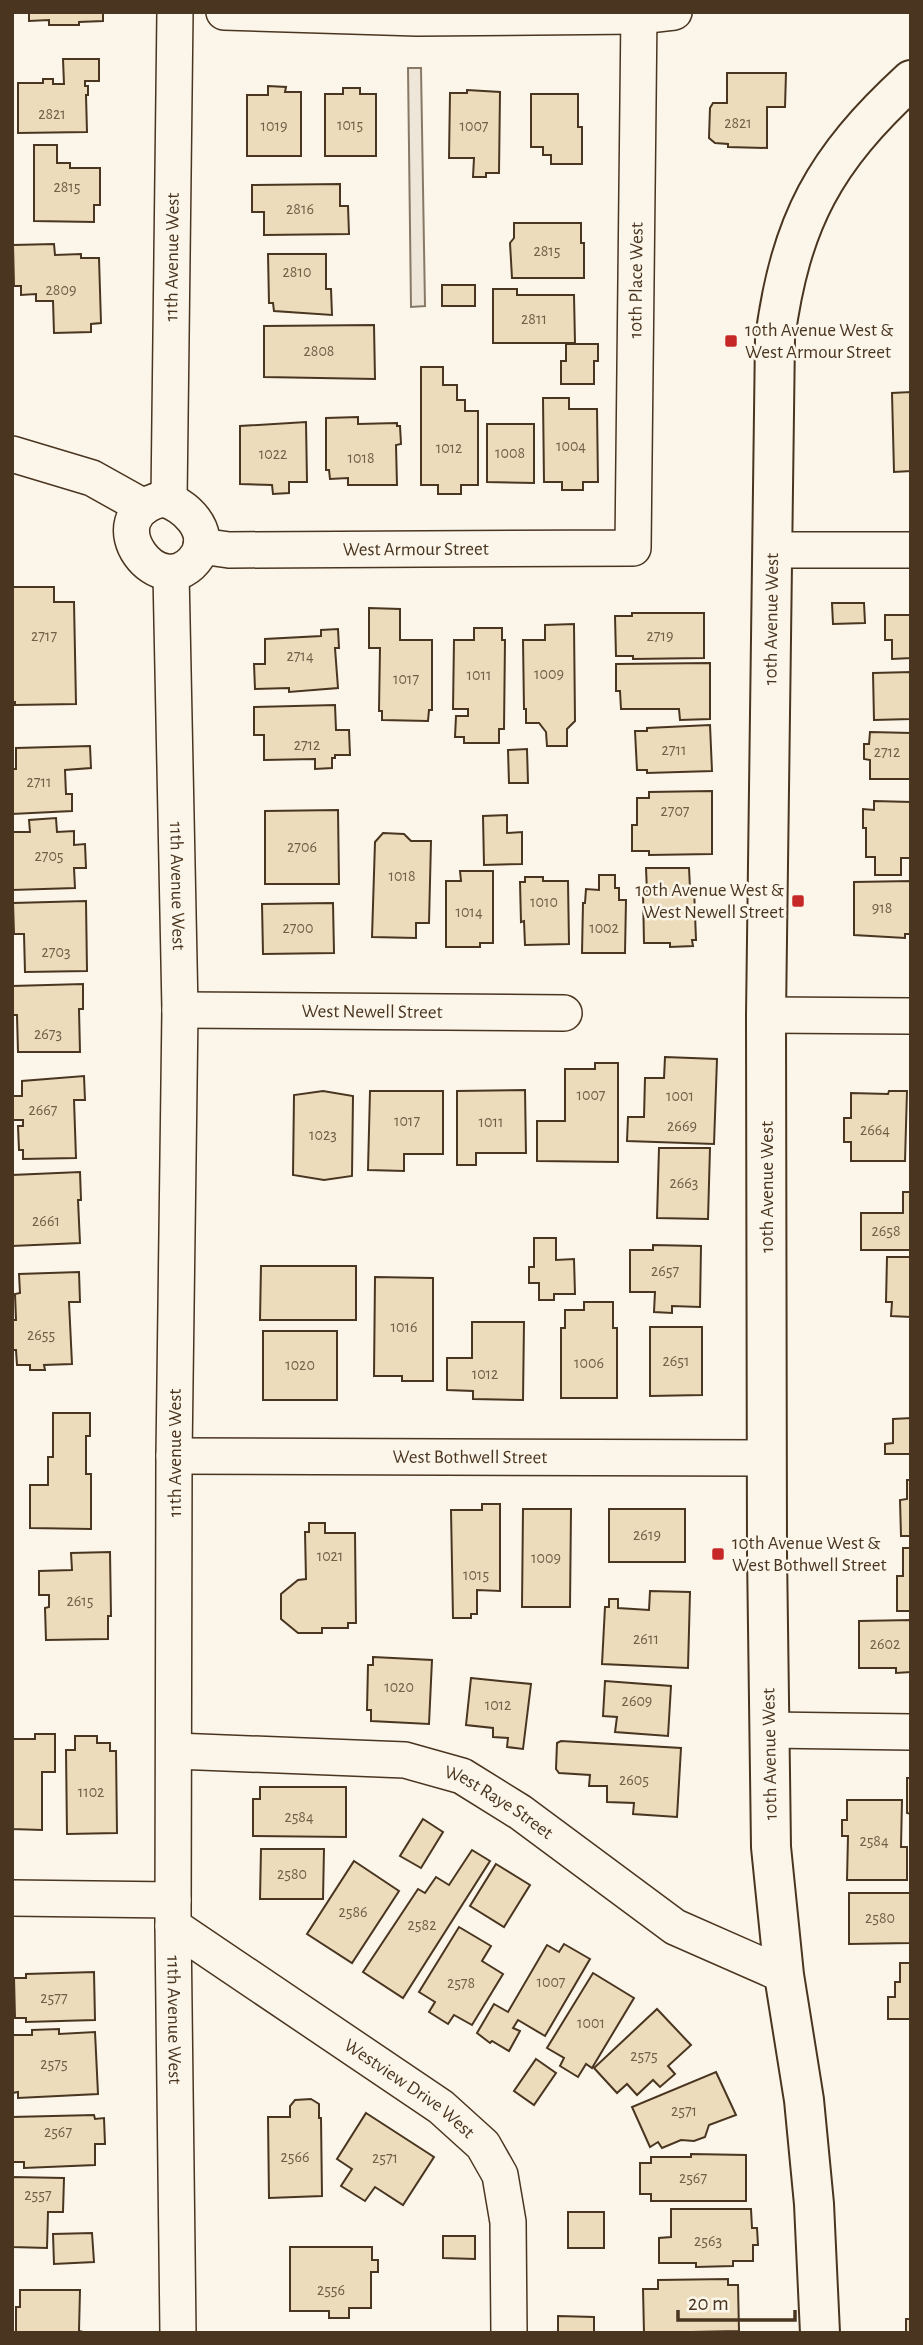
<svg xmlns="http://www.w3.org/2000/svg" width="923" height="2345" font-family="'Alegreya Sans',sans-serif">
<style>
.green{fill:#ede6d9;stroke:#887966;stroke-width:2}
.building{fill:#ecdcbc;stroke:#4a3520;stroke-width:2}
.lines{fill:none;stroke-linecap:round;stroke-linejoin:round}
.minor-casing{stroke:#4a3520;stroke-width:38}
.tertiary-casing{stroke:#4a3520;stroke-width:42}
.minor{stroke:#fbf6e9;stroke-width:35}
.tertiary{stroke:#fbf6e9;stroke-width:38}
.poi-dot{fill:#c62828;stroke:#fbf6e9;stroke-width:2.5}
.labels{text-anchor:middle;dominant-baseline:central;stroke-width:5;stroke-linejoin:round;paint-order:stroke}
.number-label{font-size:16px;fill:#725f47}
.street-label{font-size:19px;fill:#4a3520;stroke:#fbf6e9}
.poi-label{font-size:19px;fill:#4a3520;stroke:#fbf6e9;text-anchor:start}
</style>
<rect width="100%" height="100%" fill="#fbf6e9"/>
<polygon class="green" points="408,68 421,68 425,306 411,307"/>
<g class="building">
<polygon points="29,12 103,12 103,21 79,22 79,25 49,25 49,20 29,21"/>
<polygon points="63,59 99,59 99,81 85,81 85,86 88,86 88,95 86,95 87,132 18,133 18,83 43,83 43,79 53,79 53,84 64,84"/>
<polygon points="727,73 786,73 785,107 767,107 767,148 728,147 728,144 715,143 709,138 710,108 713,103 727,103"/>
<polygon points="268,86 286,87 285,92 301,92 301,156 247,156 247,95 268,95"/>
<polygon points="343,88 360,88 360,94 376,94 376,156 325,156 325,94 343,94"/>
<polygon points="467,90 500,92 499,173 486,173 486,177 473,177 474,158 449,158 450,93 467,93"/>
<polygon points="531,94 578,94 578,127 582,127 582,164 551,164 551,155 543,155 543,147 531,147"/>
<polygon points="34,145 57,145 57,163 70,163 70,168 100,168 100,205 94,205 94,222 34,221"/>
<polygon points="340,184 340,206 348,206 349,234 264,235 264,212 252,212 252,185"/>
<polygon points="514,223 581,223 581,243 584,243 584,278 512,278 510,243 514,238"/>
<polygon points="54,244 55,255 81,254 81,258 99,258 101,323 91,324 91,332 54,333 53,301 36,301 36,294 21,295 21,286 14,286 13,245"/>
<polygon points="268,254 326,254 326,289 331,289 332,315 274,311 273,303 269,303"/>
<rect x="442" y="285" width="33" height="21"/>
<polygon points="493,289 517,289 517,295 574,295 575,343 493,343"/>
<polygon points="374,325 375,379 264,377 264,326"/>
<polygon points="566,344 598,344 598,361 594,361 594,384 561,384 561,361 566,361"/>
<polygon points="421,367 443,367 443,385 457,385 457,400 465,400 465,411 478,411 478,485 461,485 461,494 438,494 438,485 421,485"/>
<polygon points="911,392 911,471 894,472 892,393"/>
<polygon points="543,398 569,398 569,409 597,409 598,482 583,482 583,490 562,490 562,482 544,482"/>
<polygon points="358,417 358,424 397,423 397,426 400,426 401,444 396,445 397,485 348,485 348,478 330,479 329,470 326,470 326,418"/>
<polygon points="306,422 307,482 289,482 289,493 273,494 272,485 240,484 240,426"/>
<polygon points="487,424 534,424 534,483 487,482"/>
<polygon points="12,587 54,587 54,602 74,602 76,704 15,705 15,702 12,702"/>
<polygon points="832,603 864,603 865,623 833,624"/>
<polygon points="369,608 400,609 400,640 432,640 432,710 429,710 428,721 382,720 382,711 379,711 380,648 369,648"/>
<polygon points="632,613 704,613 704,658 633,659 633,656 616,656 615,616 632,616"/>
<polygon points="885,615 911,615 911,658 892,659 892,640 885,640"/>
<polygon points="574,624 575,721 567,729 567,746 547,746 546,732 539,723 526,723 526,709 524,709 523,640 545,640 545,625"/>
<polygon points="474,628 502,628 502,640 505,640 504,729 499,729 499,743 464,743 464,737 455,737 456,716 468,716 468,709 453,709 454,640 474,640"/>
<polygon points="338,629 339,648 335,648 338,688 289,692 289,688 255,689 254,664 265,664 265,639 321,636 321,630"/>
<polygon points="710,663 710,719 680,720 679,709 621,709 620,691 616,691 616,664"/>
<polygon points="911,672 911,719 874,720 873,673"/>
<polygon points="335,705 336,730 349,730 350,755 335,755 335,758 332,758 332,768 315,769 315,759 264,760 264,735 254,735 254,707"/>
<polygon points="710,725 712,771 647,773 647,770 637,770 635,731 647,731 647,728"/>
<polygon points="870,732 911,733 911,779 870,779 870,760 864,759 864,744 869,744"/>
<polygon points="90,746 91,768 65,770 66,794 72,794 72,811 12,814 12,769 16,769 16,748"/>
<polygon points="527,749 528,783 509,783 508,750"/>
<polygon points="712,791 712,854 649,855 649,851 632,851 632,825 637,825 637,798 649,798 649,792"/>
<polygon points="874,801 911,802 911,858 901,858 901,875 875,875 875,857 866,857 866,828 863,828 863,809 874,810"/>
<polygon points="338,810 339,884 265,884 265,811"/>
<polygon points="507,815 507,833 522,832 522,864 484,865 483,816"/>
<polygon points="56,818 57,832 74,831 74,845 85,844 86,868 74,868 75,888 12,890 12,832 30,832 29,820"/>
<polygon points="383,833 404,834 411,841 431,841 429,923 416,923 416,938 372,937 375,842"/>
<polygon points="646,868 689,868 690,888 694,888 696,940 692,940 693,946 670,947 670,943 644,943 643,892 647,892"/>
<polygon points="460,871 493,871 493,943 480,943 480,947 446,947 446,881 461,881"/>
<polygon points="599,875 615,875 615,888 619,888 619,900 626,900 625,953 582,953 583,903 585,903 586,889 599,890"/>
<polygon points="525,877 543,877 543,881 568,881 569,944 525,945 524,921 521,922 520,882 525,882"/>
<polygon points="911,881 911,934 905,934 905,938 854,935 854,882"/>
<polygon points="86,901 87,971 25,972 24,934 14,934 13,903"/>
<polygon points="333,903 334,953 263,954 262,904"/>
<polygon points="83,984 83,1009 79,1009 80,1052 18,1052 17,1015 12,1015 12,986"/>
<polygon points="665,1057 717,1059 714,1144 627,1141 628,1117 644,1117 645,1078 664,1078"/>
<polygon points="595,1063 618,1063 618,1162 537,1161 537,1121 565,1121 565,1069 595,1069"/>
<polygon points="84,1076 85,1100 74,1100 76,1158 23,1159 23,1150 19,1150 18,1126 23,1126 23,1120 12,1120 12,1096 22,1096 22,1081"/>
<polygon points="525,1090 526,1153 476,1153 476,1165 457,1165 457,1091"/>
<polygon points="323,1091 353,1096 352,1176 324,1180 293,1175 294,1095"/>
<polygon points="370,1091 443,1091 443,1154 404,1154 404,1171 368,1170"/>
<polygon points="889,1091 907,1091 905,1161 851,1161 851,1142 844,1142 844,1118 851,1118 851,1093 888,1094"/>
<polygon points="659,1148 710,1148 708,1219 657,1218"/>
<polygon points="80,1172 81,1200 78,1200 80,1243 12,1246 12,1175"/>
<polygon points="903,1192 911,1192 911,1250 861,1250 861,1213 903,1213"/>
<polygon points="534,1238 556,1238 556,1260 574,1259 575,1294 554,1294 554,1300 539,1300 539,1283 529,1283 529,1267 534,1267"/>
<polygon points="653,1245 701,1246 700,1307 672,1306 672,1313 654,1312 655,1292 630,1292 630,1250 653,1250"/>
<polygon points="887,1257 911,1257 911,1317 891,1316 892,1302 886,1302"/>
<polygon points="261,1266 356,1266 356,1320 260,1320"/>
<polygon points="79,1272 80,1302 69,1302 72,1364 44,1365 45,1370 30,1370 30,1365 17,1365 16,1350 12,1350 12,1320 16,1320 15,1294 20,1293 19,1274"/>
<polygon points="375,1277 433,1278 433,1381 402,1381 402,1376 374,1376"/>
<polygon points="584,1302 613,1302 613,1328 617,1328 617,1398 561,1398 561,1328 565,1328 565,1310 584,1310"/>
<polygon points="472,1322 524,1322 523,1400 473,1399 473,1391 447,1390 447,1358 472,1358"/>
<polygon points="650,1327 702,1327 702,1395 650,1396"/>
<rect x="263" y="1331" width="74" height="69"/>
<polygon points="53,1413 90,1413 90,1436 86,1436 86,1474 91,1474 91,1529 30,1528 30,1485 48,1485 48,1457 53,1457"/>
<polygon points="911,1418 911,1454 885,1454 885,1444 893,1443 893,1419"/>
<polygon points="907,1480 911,1480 911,1536 901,1536 900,1500 907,1499"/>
<polygon points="482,1504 500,1504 500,1591 477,1590 477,1614 471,1614 471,1618 453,1618 451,1510 482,1510"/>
<polygon points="523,1509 571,1509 570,1607 522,1607"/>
<rect x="609" y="1509" width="76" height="53"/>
<polygon points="309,1523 325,1523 325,1533 355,1533 356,1623 348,1623 348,1628 322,1628 322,1633 298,1633 281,1619 281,1594 298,1580 306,1579 305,1532 309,1532"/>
<polygon points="903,1548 911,1548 911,1611 897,1611 897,1576 903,1576"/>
<polygon points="110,1552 111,1616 108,1616 108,1639 46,1640 45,1608 49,1607 49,1595 39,1595 39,1571 72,1570 71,1553"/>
<polygon points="650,1591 690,1592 688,1668 602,1664 605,1607 609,1607 609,1599 618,1599 618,1608 649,1610"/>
<polygon points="911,1620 911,1672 896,1673 896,1668 859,1668 859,1621"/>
<polygon points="373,1657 432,1660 429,1724 371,1721 371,1710 367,1710 368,1665 373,1665"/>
<polygon points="471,1678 531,1684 523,1749 507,1747 508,1738 493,1737 493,1728 466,1725"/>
<polygon points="605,1681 671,1686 668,1736 615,1732 617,1717 603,1716"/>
<polygon points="35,1734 55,1734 55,1772 42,1772 42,1830 12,1829 12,1739 35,1739"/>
<polygon points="75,1736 97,1736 97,1743 110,1743 110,1751 116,1751 117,1833 67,1834 66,1750 75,1750"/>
<polygon points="561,1741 681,1748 677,1817 633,1814 634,1803 607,1802 607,1786 589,1786 590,1775 559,1773 556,1769 557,1743"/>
<polygon points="907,1778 911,1778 911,1814 907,1813"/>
<polygon points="260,1787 346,1787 346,1837 253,1836 253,1799 260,1799"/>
<polygon points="847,1800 902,1800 901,1847 907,1847 907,1880 847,1880 848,1836 842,1836 842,1820 847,1820"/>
<polygon points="423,1819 443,1832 421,1868 400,1856"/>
<polygon points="261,1849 324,1849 323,1899 260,1899"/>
<polygon points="472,1850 490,1861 403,1998 363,1972 418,1889 425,1893 436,1877 449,1885"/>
<polygon points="354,1861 399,1891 352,1963 307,1934"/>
<polygon points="496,1864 530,1885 504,1927 470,1906"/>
<polygon points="849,1893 911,1893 911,1943 849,1944"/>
<polygon points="459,1927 491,1946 482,1961 503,1974 472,2025 454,2015 448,2024 429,2012 435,2002 419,1992"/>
<polygon points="564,1944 590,1959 545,2036 518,2020 513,2028 520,2031 509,2051 492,2041 490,2043 477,2033 494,2004 508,2012 547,1945 559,1952"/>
<polygon points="900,1963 911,1963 911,2019 888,2019 888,1997 895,1997 895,1982 900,1982"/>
<polygon points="94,1972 95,2020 26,2022 26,2018 15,2018 14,1978 26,1978 26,1974"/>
<polygon points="593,1973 634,1998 592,2068 586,2064 578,2077 560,2066 564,2058 547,2048"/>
<polygon points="657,2009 691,2045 668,2066 675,2074 660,2087 653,2080 637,2095 627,2084 617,2093 594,2068"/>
<polygon points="59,2029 59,2034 95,2032 98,2094 18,2098 18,2092 12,2093 12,2035 32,2035 32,2030"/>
<polygon points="536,2059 556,2073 534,2105 514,2091"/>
<polygon points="716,2072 736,2115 709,2125 705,2137 694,2141 681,2140 662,2148 658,2142 650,2147 632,2107"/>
<polygon points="311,2099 319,2104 319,2118 321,2118 322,2196 269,2198 268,2117 290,2117 290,2106 295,2100"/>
<polygon points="366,2113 434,2157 403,2205 375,2187 365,2201 341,2186 352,2169 337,2159"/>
<polygon points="94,2115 95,2119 104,2118 105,2144 95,2144 95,2165 24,2168 24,2162 12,2162 12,2117"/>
<polygon points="691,2154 746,2155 746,2201 651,2201 651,2194 640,2194 640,2163 651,2163 651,2157 691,2157"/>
<polygon points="12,2177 64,2178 63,2212 48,2212 47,2248 12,2247"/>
<polygon points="671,2209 751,2209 752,2228 757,2228 758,2245 753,2245 753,2261 733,2261 733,2266 696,2267 696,2263 659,2263 659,2238 671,2237"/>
<rect x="568" y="2212" width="36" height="36"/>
<polygon points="92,2233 94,2262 54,2264 53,2234"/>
<polygon points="443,2236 475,2236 475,2259 443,2258"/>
<polygon points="290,2247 372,2247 372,2260 378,2260 378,2272 371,2272 371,2308 349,2308 349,2318 329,2318 329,2311 290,2311"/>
<polygon points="728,2279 728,2285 738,2285 739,2331 644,2333 643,2289 658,2289 658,2280"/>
<polygon points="20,2290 80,2290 79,2331 87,2333 16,2333 16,2307 20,2307"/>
<polygon points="558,2316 594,2317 594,2333 558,2333"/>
<rect x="906" y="2319" width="5" height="14"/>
</g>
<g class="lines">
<g class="minor-casing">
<g id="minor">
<polyline points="224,12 417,18 639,16 674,12"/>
<polyline points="12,454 92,478 144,507"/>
<path d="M 163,499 C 185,504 212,531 198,555 C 162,611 90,515 163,499 Z"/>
<path id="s1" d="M 169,500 L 175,12"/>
<path id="s2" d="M 201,546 L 229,550 L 633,548 L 639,12"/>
<polyline points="772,550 911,550"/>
<path id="s3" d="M 171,573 L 180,1010 L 174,1456 L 173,1926 L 178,2333"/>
<path id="s4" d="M 180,1010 L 564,1013"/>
<polyline points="766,1015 911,1016"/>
<path id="s5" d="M 174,1456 L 767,1458"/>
<polyline points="769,1730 911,1732"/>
<path id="s6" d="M 175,1751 L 405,1760 L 462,1776 L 520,1812 L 675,1927 L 784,1975"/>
<polyline points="12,1898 173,1900"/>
<path id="s7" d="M 173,1926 L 441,2107 L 483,2145 L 500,2175 L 508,2222 L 509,2333"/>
</g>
</g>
<g class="tertiary-casing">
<g id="tertiary">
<path id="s8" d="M 820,2333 L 814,2204 L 804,2100 L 784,1975 L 771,1847 L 767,1553 L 766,1015 L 775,338 C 791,221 824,160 911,80"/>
</g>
</g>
<use href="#minor" class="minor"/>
<use href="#tertiary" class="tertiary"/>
</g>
<g class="poi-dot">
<rect x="724" y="334" width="14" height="14" rx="3.5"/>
<rect x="791" y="894" width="14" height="14" rx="3.5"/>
<rect x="711" y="1547" width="14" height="14" rx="3.5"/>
</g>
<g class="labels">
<g class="number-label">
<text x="52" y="114">2821</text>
<text x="738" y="123">2821</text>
<text x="350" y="125">1015</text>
<text x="274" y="126">1019</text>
<text x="474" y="126">1007</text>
<text x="67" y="187">2815</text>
<text x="300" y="209">2816</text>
<text x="547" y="251">2815</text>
<text x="297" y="272">2810</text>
<text x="61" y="290">2809</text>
<text x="534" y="319">2811</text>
<text x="319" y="351">2808</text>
<text x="571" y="446">1004</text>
<text x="449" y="448">1012</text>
<text x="510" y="453">1008</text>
<text x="273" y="454">1022</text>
<text x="361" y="458">1018</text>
<text x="44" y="636">2717</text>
<text x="660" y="636">2719</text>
<text x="300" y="656">2714</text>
<text x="549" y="674">1009</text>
<text x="479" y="675">1011</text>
<text x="406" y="679">1017</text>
<text x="307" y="745">2712</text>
<text x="674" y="750">2711</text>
<text x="887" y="752">2712</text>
<text x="39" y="782">2711</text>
<text x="675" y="811">2707</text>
<text x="302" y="847">2706</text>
<text x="49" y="856">2705</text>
<text x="402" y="876">1018</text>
<text x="544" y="902">1010</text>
<text x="882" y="908">918</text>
<text x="469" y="912">1014</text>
<text x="298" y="928">2700</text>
<text x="604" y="928">1002</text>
<text x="56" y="952">2703</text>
<text x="48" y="1034">2673</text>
<text x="591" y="1095">1007</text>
<text x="680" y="1096">1001</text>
<text x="43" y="1110">2667</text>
<text x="407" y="1121">1017</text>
<text x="491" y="1122">1011</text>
<text x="682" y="1126">2669</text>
<text x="875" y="1130">2664</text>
<text x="323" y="1135">1023</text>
<text x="684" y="1183">2663</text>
<text x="46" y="1221">2661</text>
<text x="886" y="1231">2658</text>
<text x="665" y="1271">2657</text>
<text x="404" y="1327">1016</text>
<text x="41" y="1335">2655</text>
<text x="676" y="1361">2651</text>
<text x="589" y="1363">1006</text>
<text x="300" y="1365">1020</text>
<text x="485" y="1374">1012</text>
<text x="647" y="1535">2619</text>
<text x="330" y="1556">1021</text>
<text x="546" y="1558">1009</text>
<text x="476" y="1575">1015</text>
<text x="80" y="1601">2615</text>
<text x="646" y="1639">2611</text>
<text x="885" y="1644">2602</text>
<text x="399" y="1687">1020</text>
<text x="637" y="1701">2609</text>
<text x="498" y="1705">1012</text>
<text x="634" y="1780">2605</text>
<text x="91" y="1792">1102</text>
<text x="299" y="1817">2584</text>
<text x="874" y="1841">2584</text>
<text x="292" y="1874">2580</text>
<text x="353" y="1912">2586</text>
<text x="880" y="1918">2580</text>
<text x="422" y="1925">2582</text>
<text x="551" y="1982">1007</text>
<text x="461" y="1983">2578</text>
<text x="54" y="1998">2577</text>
<text x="591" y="2023">1001</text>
<text x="644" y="2056">2575</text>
<text x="54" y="2064">2575</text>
<text x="684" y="2111">2571</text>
<text x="58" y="2132">2567</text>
<text x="295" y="2157">2566</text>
<text x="385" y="2158">2571</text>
<text x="693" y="2178">2567</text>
<text x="38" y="2195">2557</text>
<text x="708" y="2241">2563</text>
<text x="331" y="2290">2556</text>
</g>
<g class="street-label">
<text stroke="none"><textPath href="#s1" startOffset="243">11th Avenue West</textPath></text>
<text stroke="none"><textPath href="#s2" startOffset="700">10th Place West</textPath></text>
<text stroke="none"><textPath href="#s2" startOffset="215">West Armour Street</textPath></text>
<text stroke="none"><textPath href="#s8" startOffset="1717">10th Avenue West</textPath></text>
<text stroke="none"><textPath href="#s3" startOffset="313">11th Avenue West</textPath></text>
<text stroke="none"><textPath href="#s4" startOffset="192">West Newell Street</textPath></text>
<text transform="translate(767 1187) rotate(-90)">10th Avenue West</text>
<text transform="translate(175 1453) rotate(-90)">11th Avenue West</text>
<text stroke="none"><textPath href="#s5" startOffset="296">West Bothwell Street</textPath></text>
<text transform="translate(770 1754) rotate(-91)">10th Avenue West</text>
<text stroke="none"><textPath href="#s6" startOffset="334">West Raye Street</textPath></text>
<text stroke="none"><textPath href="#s3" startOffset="1447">11th Avenue West</textPath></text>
<text stroke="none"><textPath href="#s7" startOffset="287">Westview Drive West</textPath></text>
</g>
<g class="poi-label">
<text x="745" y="330">10th Avenue West &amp;<tspan x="745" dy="22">West Armour Street</tspan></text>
<text x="784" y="890" text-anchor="end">10th Avenue West &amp;<tspan x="784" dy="22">West Newell Street</tspan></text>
<text x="732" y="1543">10th Avenue West &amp;<tspan x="732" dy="22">West Bothwell Street</tspan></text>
</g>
</g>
<rect width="923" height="2345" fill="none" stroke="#4a3520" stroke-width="28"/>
<path d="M678 2310v10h117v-10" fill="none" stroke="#4a3520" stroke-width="3.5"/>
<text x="688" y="2310" font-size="21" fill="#4a3520" stroke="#fbf6e9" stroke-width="5" paint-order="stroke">20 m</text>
</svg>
